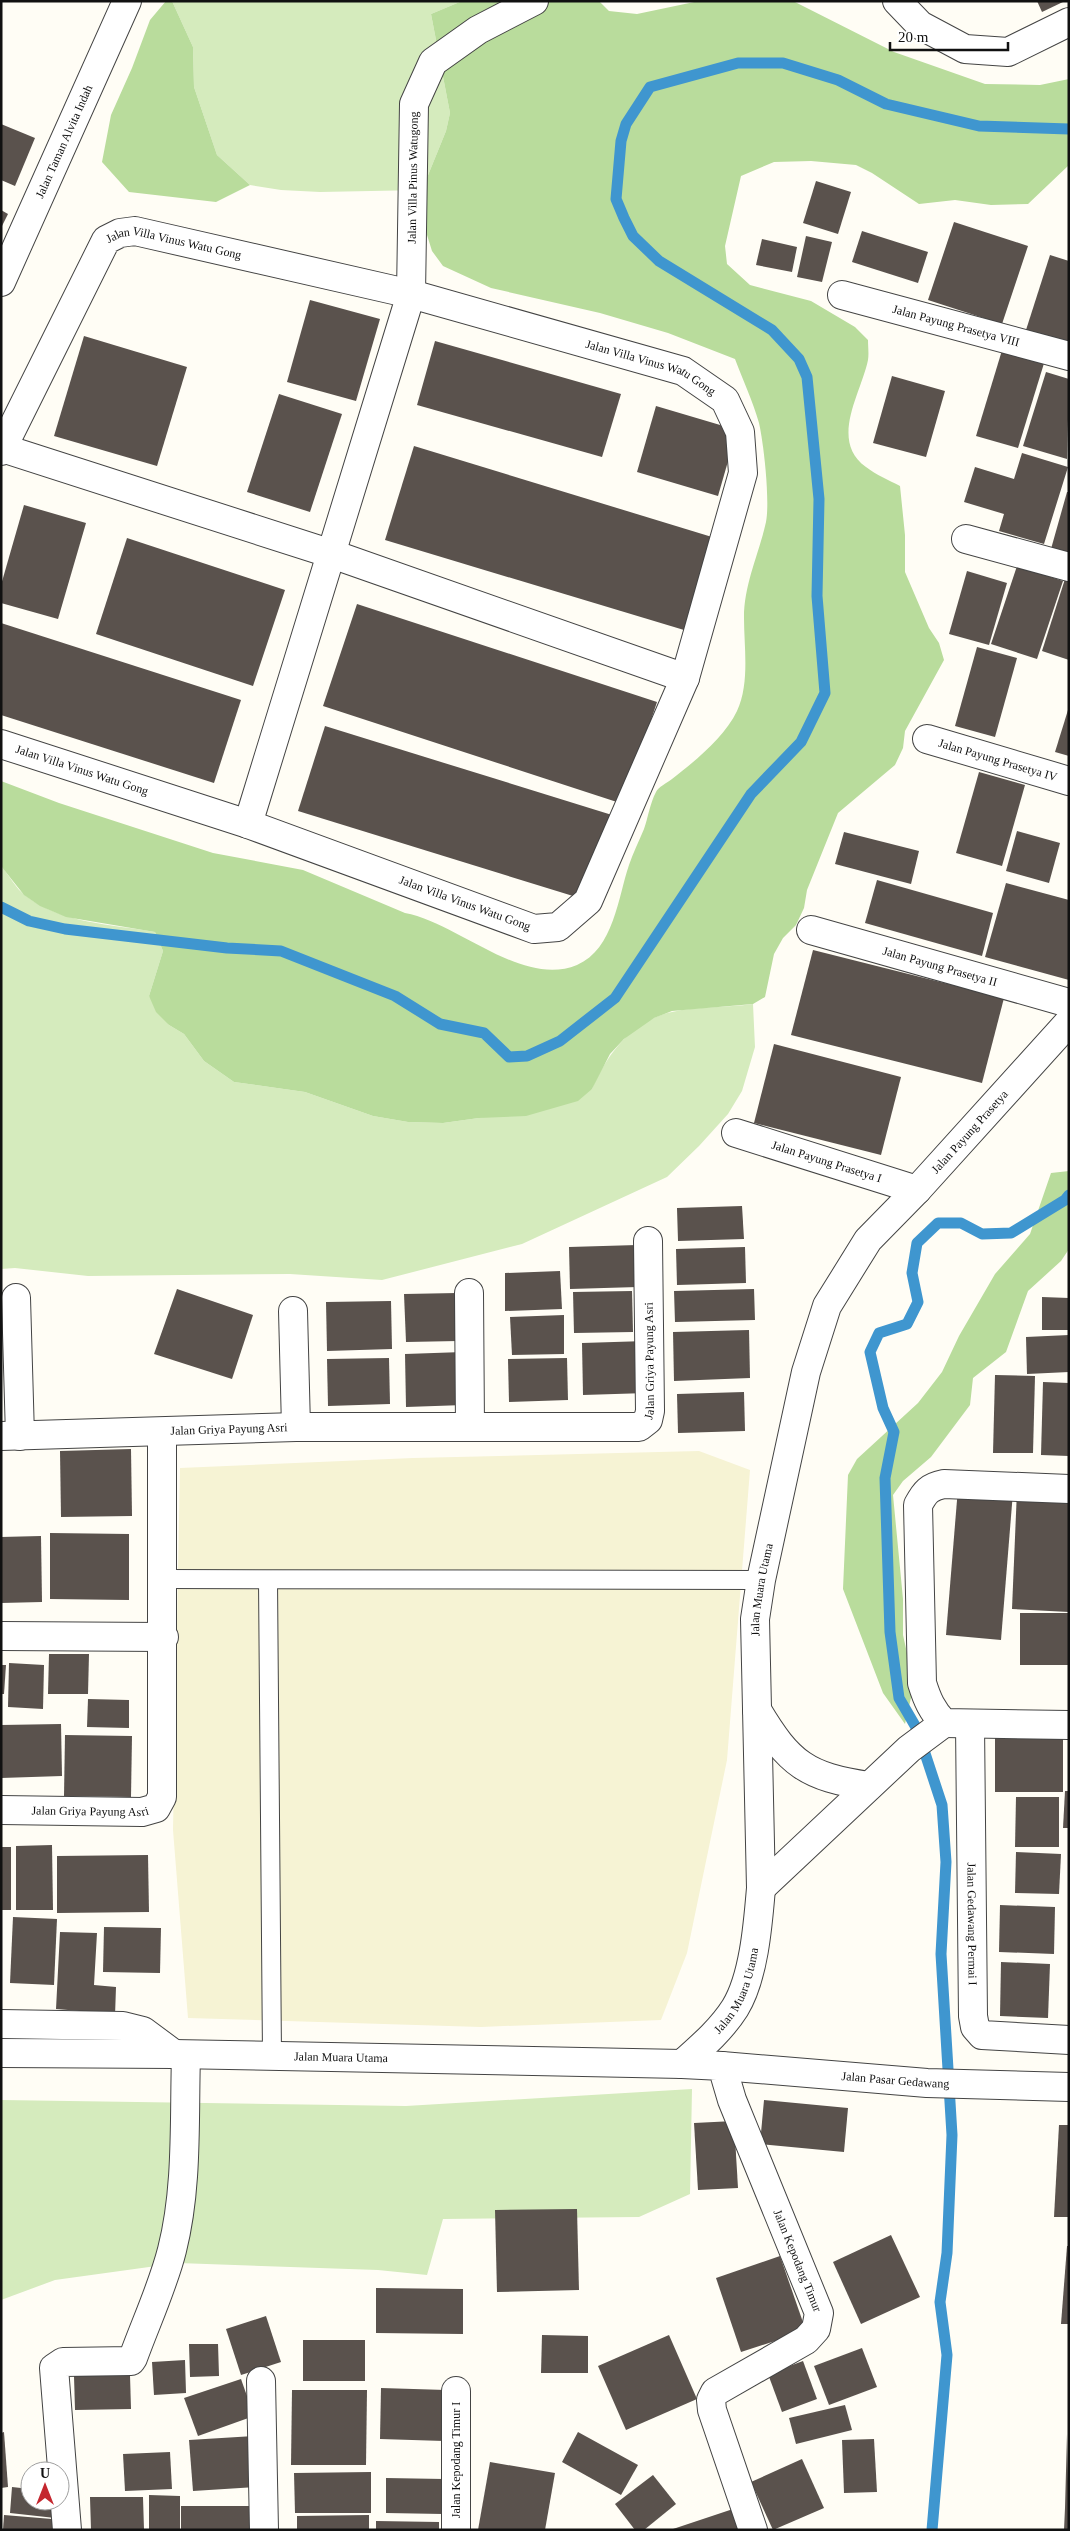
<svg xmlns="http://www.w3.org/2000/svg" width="1070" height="2531" font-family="'Times New Roman',serif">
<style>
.farmland{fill:#f6f3d4}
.green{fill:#d5ebbd}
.forest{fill:#b9dc9c}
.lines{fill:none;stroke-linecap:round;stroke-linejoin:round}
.stream{stroke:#3f96cf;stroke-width:11}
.building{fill:#5a524d}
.lane-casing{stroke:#444;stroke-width:20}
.street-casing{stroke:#444;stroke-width:30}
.lane{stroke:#fff;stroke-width:18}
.street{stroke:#fff;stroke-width:28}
.labels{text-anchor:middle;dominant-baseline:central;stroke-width:5;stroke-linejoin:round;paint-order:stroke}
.street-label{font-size:12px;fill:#111;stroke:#fff}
</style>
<rect width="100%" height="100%" fill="#fffdf5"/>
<polygon class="farmland" points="699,1451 750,1470 727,1760 687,1953 661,2020 481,2027 188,2018 173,1830 180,1468 413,1458"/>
<g class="green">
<polygon points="172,1 462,1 431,14 450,113 446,131 422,190 320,192 281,190 250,185 217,155 194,87 193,47"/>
<path d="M 1,866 C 9,875 16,889 26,896 C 63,924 111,924 155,932 L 163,951 L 149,996 L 169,1025 L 184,1034 L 204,1061 L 234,1082 L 305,1092 L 373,1116 L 408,1122 L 443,1123 L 479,1118 L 592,1089 C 607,1054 633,1020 672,1012 C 698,1006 726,1008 753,1004 L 755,1047 L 742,1091 L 728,1114 L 699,1146 L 667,1177 L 522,1244 L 382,1280 L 290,1274 L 88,1276 L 15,1268 L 1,1269 Z"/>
<polygon points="692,2089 690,2194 639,2217 443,2219 427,2275 378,2270 178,2263 55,2280 1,2300 1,2100 406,2106"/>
</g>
<g class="forest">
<polygon points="166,1 172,1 193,47 194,87 217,155 250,185 216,202 129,192 102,162 111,115 132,68 150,20"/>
<path d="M 462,1 L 599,1 L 609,11 L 637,14 L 699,1 L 793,1 L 894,52 L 985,84 L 1040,85 L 1069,79 L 1069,165 L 1028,204 L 991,205 L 955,200 L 919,204 L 872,173 L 856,165 L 811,161 L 774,162 L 741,176 L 725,246 L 727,264 L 750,285 L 811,301 L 855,327 L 868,340 C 868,346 869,354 868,360 C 861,394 829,440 866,467 C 876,475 889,480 900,486 L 905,535 L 905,572 L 929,628 L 939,643 L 944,660 L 905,731 L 903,748 L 895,765 L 838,813 L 807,890 L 804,908 L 796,925 L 783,938 L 774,954 L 765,997 L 753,1004 L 672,1011 L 654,1018 L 624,1039 L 610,1054 L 592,1089 L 578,1101 L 526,1116 L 479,1118 L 443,1123 L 408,1122 L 373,1116 L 305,1092 L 234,1082 L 204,1061 L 184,1034 L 169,1025 L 156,1012 L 149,996 L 163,951 L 155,932 L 66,917 L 40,906 L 24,895 L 1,866 L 1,781 L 59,803 L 213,853 L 303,870 L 405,913 C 457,922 522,988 577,965 C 614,949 618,897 629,865 C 633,853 639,841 644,829 C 648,818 650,803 656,792 C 658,787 667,783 672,779 C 695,761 724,738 737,711 C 750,683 744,647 744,618 C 744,584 759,554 766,522 C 770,501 764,445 759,423 C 753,402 743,380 735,359 L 668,333 L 600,313 L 491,288 L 443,266 L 432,251 L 422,219 L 422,190 L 446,131 L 450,113 L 431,14 Z"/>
<polygon points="1069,1171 1069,1249 1061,1261 1028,1291 1006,1352 973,1378 970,1405 931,1457 903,1481 893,1495 903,1599 903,1635 914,1685 905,1724 883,1693 843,1589 848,1475 857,1459 918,1403 942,1372 959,1336 995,1274 1030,1234 1051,1173"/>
</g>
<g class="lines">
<g class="stream">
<polyline points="1,907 29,921 65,929 227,948 281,951 395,996 440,1024 484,1033 509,1057 527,1056 560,1041 615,998 751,794 801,742 825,693 817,596 819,499 807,377 799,359 772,330 659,261 633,236 624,218 616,199 621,141 626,124 650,87 738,63 783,63 838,80 886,104 979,126 1069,129"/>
<polyline points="932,2530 947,2355 940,2302 947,2253 952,2135 941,1954 946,1862 942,1805 917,1729 899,1698 890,1632 885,1478 894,1432 883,1408 870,1352 879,1333 907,1324 918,1302 912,1273 917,1243 938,1223 961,1223 982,1234 1011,1233 1065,1200 1069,1195"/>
</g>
</g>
<g class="building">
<polygon points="1037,1 1065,1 1042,12"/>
<polygon points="1,124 35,138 15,186 1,180"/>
<polygon points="816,181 851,192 838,234 803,223"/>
<polygon points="1,210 8,214 1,228"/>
<polygon points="954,222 1028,246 1002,324 928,300"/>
<polygon points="862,231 928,252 918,283 852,262"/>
<polygon points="806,236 832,242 822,282 797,277"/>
<polygon points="762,239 797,247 792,272 756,265"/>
<polygon points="1050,255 1069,261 1069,344 1026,330"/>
<polygon points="310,300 380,319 356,401 287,382"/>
<polygon points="84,336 187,367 157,466 54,436"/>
<polygon points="435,341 621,394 602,457 417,405"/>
<polygon points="1003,347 1045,360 1018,448 976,436"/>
<polygon points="1046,372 1069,379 1067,459 1023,446"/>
<polygon points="892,376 945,391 926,457 873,443"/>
<polygon points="279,394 342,414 310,512 247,492"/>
<polygon points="656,406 737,430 718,496 637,472"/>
<polygon points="414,446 712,537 684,630 385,540"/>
<polygon points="1022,453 1068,467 1044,544 999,531 1004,514 964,502 975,467 1014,479"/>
<polygon points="1067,492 1069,492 1069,554 1051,549"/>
<polygon points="24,505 86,523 58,619 1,603 1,585"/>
<polygon points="127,538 285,590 253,686 96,634"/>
<polygon points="1017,566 1063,581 1037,659 991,644"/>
<polygon points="967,571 1007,583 989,645 949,634"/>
<polygon points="1065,579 1069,580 1069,660 1042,651"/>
<polygon points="357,604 657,702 623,804 323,706"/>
<polygon points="1,623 241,700 214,783 1,715"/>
<polygon points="977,647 1017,658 995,737 955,726"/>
<polygon points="1068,710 1069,710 1069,756 1055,752"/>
<polygon points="325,726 612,815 586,900 298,811"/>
<polygon points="979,772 1025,785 1002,866 956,853"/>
<polygon points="1017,831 1060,843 1049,883 1006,871"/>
<polygon points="844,832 919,851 911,884 835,864"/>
<polygon points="877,880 993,913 982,956 865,923"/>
<polygon points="1006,883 1069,900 1069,980 985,957"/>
<polygon points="813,950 1004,998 982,1083 791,1035"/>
<polygon points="774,1044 901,1077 881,1155 754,1123"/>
<polygon points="742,1206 744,1239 678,1241 677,1208"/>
<polygon points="637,1245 638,1287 570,1289 569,1247"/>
<polygon points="745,1247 746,1283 677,1285 676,1249"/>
<polygon points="560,1271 562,1309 505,1311 505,1273"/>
<polygon points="177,1289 253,1315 232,1379 154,1354"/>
<polygon points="754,1289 755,1320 675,1322 674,1291"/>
<polygon points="632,1291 633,1332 574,1333 573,1292"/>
<polygon points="457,1293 458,1341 406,1342 404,1294"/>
<polygon points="1042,1297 1069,1298 1069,1330 1042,1330"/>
<polygon points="391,1301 392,1349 327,1351 326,1302"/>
<polygon points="564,1315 564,1354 512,1355 510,1317"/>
<polygon points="749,1330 750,1378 674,1381 673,1332"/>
<polygon points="1069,1335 1069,1372 1027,1374 1026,1337"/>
<polygon points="646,1341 647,1393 583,1395 582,1343"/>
<polygon points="463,1352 464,1405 406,1407 405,1354"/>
<polygon points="389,1358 390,1404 328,1406 327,1359"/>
<polygon points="567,1358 568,1400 509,1402 508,1359"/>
<polygon points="995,1375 1035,1376 1033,1453 993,1453"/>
<polygon points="1043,1382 1069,1383 1069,1456 1041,1455"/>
<polygon points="744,1392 745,1431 678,1433 677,1394"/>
<polygon points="131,1449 132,1516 61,1517 60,1451"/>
<polygon points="958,1488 1013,1492 1001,1640 946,1635"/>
<polygon points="1017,1490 1069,1492 1069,1612 1012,1609"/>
<polygon points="50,1533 129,1534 129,1600 50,1599"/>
<polygon points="41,1536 42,1602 1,1603 1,1537"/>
<rect x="1020" y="1613" width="49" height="52"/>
<polygon points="49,1654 89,1654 88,1694 48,1694"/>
<polygon points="9,1663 44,1665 43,1709 8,1707"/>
<polygon points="1,1665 6,1665 4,1694 1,1694"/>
<polygon points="88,1699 129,1700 129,1728 87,1727"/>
<polygon points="61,1724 62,1776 1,1778 1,1725"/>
<polygon points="65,1735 132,1736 131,1797 64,1796"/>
<rect x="995" y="1738" width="68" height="54"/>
<polygon points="1065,1791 1069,1791 1069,1828 1063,1828"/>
<polygon points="1016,1797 1059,1797 1059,1847 1015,1847"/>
<polygon points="52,1845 53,1910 16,1910 16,1846"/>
<rect x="1" y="1847" width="10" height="63"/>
<polygon points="1016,1852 1061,1854 1059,1894 1015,1893"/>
<polygon points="148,1855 149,1912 57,1913 57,1856"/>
<polygon points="1000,1905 1055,1907 1054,1954 999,1952"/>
<polygon points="13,1917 57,1919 54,1985 10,1983"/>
<polygon points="104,1927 161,1928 160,1973 103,1972"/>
<polygon points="60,1932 97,1933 94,1985 116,1987 115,2016 79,2014 80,2011 56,2009"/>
<polygon points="1001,1962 1050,1964 1048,2018 1000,2016"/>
<polygon points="764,2100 848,2108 844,2152 760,2144"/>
<polygon points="734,2121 738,2188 698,2190 694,2123"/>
<polygon points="1059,2125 1069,2125 1069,2217 1054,2217"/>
<polygon points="577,2209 579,2290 497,2292 495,2210"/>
<polygon points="891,2235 920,2297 861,2324 833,2262"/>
<polygon points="1067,2246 1069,2246 1069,2324 1061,2324"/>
<polygon points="780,2256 806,2331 741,2352 716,2278"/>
<polygon points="376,2288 463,2289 463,2334 376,2333"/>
<polygon points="266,2316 281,2362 241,2375 226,2329"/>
<polygon points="542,2335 588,2336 588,2373 541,2373"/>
<polygon points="669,2335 697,2399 626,2430 598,2366"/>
<rect x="303" y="2340" width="62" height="41"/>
<polygon points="189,2344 218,2344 219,2376 190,2377"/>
<polygon points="862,2348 877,2387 829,2405 814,2366"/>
<polygon points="185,2360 186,2393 154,2395 152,2362"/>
<polygon points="803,2361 817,2399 782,2412 768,2374"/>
<polygon points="130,2375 131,2409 75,2410 74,2376"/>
<polygon points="241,2379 254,2416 198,2436 184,2398"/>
<polygon points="381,2388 446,2390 444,2441 380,2439"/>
<polygon points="292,2390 367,2390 366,2465 291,2465"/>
<polygon points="845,2405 852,2430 796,2444 789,2418"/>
<polygon points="4,2432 8,2487 1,2488 1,2433"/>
<polygon points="578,2432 638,2465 621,2495 562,2462"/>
<polygon points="1067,2434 1069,2530 1064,2530 1065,2508"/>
<polygon points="254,2436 257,2487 193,2491 189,2440"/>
<polygon points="874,2439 877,2492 844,2493 842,2440"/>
<polygon points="170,2452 172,2489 125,2491 123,2454"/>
<polygon points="802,2459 824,2508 773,2530 751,2482"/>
<polygon points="490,2462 555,2473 545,2530 478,2530"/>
<polygon points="371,2472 371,2513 295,2513 294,2473"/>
<polygon points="653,2475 676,2504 644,2530 635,2530 615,2504"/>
<polygon points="386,2478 444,2479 443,2514 386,2513"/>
<polygon points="12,2487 30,2489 30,2501 58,2501 55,2518 10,2513"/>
<polygon points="149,2495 180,2496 180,2530 149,2530"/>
<polygon points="90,2497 143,2497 144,2530 91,2530"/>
<rect x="181" y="2506" width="68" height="24"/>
<polygon points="742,2506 750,2530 673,2530 673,2529"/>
<polygon points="4,2515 64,2520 63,2530 3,2530"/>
<polygon points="369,2515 369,2530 297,2530 297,2516"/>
<polygon points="376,2521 439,2522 439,2530 376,2530"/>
</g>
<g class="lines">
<g class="lane-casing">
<g id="lane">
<polyline points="164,1579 761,1580"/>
<polyline points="268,1580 272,2056"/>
</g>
</g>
<g class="street-casing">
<g id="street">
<polyline points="897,1 920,25 965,49 1008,52 1069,22"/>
<path id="s1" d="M 1,282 L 127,1"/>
<path id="s2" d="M 842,295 L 1069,356"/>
<polyline points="2,448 332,554 685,678"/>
<path id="s3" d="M 1,451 L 106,240 L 120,233 L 135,231 L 411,294 L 683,371 L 725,400 L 740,432 L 743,473 L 685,678 L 588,901 L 558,927 L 534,929 L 248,824 L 1,744"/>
<polyline points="966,539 1069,567"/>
<path id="s4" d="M 927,739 L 1069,781"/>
<path id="s5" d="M 248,824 L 411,294 L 414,104 L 433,62 L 478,30 L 534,1"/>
<path id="s6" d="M 811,930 L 1069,1003"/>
<path id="s7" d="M 736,1133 L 917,1190"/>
<polyline points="469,1293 470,1426"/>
<polyline points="16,1298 20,1436"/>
<polyline points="293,1311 296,1427"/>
<path id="s8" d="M 1,1436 L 296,1427 L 639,1427 L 648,1420 L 650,1411 L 648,1241"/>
<path d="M 1069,1489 L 944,1484 C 929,1487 925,1492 918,1505 L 922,1683 C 927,1699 932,1711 944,1723 L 1069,1725"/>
<polyline points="1,1636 164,1637"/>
<path d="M 757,1710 C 789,1764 807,1777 869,1786"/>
<path id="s9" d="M 970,1724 L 973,2016 L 975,2027 L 982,2035 L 1069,2040"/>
<path id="s10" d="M 1,1810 L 142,1812 L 156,1808 L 162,1797 L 162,1433"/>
<polyline points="761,1888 909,1749 944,1723"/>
<polyline points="1,2024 123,2026 143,2031 174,2054"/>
<path id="s11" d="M 1,2053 L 174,2054 L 682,2064 C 701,2047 721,2030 735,2008 C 754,1977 758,1924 761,1888 L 755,1619 L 761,1580 L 806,1372 L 827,1306 L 868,1240 L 917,1190 L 1069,1022"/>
<path id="s12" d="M 682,2064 L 722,2066 L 732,2100 L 819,2313 L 816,2329 L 806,2340 L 715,2392 L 711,2400 L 712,2410 L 753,2530"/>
<path id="s13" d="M 722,2066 L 927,2083 L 1069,2087"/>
<polyline points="261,2381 264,2530"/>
<path d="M 67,2530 L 54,2368 L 63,2362 L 131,2361 L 133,2358 C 146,2322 163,2286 172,2250 C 188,2187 184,2119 186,2055"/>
<polyline points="456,2530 456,2391"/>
</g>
</g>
<use href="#lane" class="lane"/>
<use href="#street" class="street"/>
</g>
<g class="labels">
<g class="street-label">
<text stroke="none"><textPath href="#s1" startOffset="154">Jalan Taman Alvita Indah</textPath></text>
<text stroke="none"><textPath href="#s5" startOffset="671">Jalan Villa Pinus Watugong</textPath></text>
<text stroke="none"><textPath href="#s3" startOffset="306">Jalan Villa Vinus Watu Gong</textPath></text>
<text stroke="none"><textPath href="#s2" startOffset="118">Jalan Payung Prasetya VIII</textPath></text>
<text stroke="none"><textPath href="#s3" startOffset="801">Jalan Villa Vinus Watu Gong</textPath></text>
<text stroke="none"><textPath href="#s4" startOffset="74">Jalan Payung Prasetya IV</textPath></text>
<text transform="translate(82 770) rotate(18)">Jalan Villa Vinus Watu Gong</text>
<text transform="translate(465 903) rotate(20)">Jalan Villa Vinus Watu Gong</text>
<text stroke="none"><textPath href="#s6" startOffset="134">Jalan Payung Prasetya II</textPath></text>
<text stroke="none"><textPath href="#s11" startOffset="1699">Jalan Payung Prasetya</textPath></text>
<text stroke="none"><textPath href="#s7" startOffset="95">Jalan Payung Prasetya I</textPath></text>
<text stroke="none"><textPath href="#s8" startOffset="709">Jalan Griya Payung Asri</textPath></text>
<text stroke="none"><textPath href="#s8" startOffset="228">Jalan Griya Payung Asri</textPath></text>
<text stroke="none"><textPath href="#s11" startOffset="1181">Jalan Muara Utama</textPath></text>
<text stroke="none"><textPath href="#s10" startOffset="89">Jalan Griya Payung Asri</textPath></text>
<text stroke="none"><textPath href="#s9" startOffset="200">Jalan Gedawang Permai I</textPath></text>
<text stroke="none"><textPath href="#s11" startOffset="775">Jalan Muara Utama</textPath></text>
<text stroke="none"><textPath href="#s11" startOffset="340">Jalan Muara Utama</textPath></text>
<text stroke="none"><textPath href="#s13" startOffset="174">Jalan Pasar Gedawang</textPath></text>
<text stroke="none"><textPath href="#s12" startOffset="249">Jalan Kepodang Timur</textPath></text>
<text transform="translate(456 2460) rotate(-90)">Jalan Kepodang Timur I</text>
</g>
</g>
<rect width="1070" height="2531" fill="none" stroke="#111111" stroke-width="5"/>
<g transform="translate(45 2486)"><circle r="24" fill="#ffffff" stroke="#a0a0a0"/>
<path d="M0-4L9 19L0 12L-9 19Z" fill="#c4262e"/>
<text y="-8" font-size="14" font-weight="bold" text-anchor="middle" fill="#111111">U</text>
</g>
<path d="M890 42v8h118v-8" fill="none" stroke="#111111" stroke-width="2.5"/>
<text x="898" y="42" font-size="15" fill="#111111" stroke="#ffffff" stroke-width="4" paint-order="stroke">20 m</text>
</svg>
